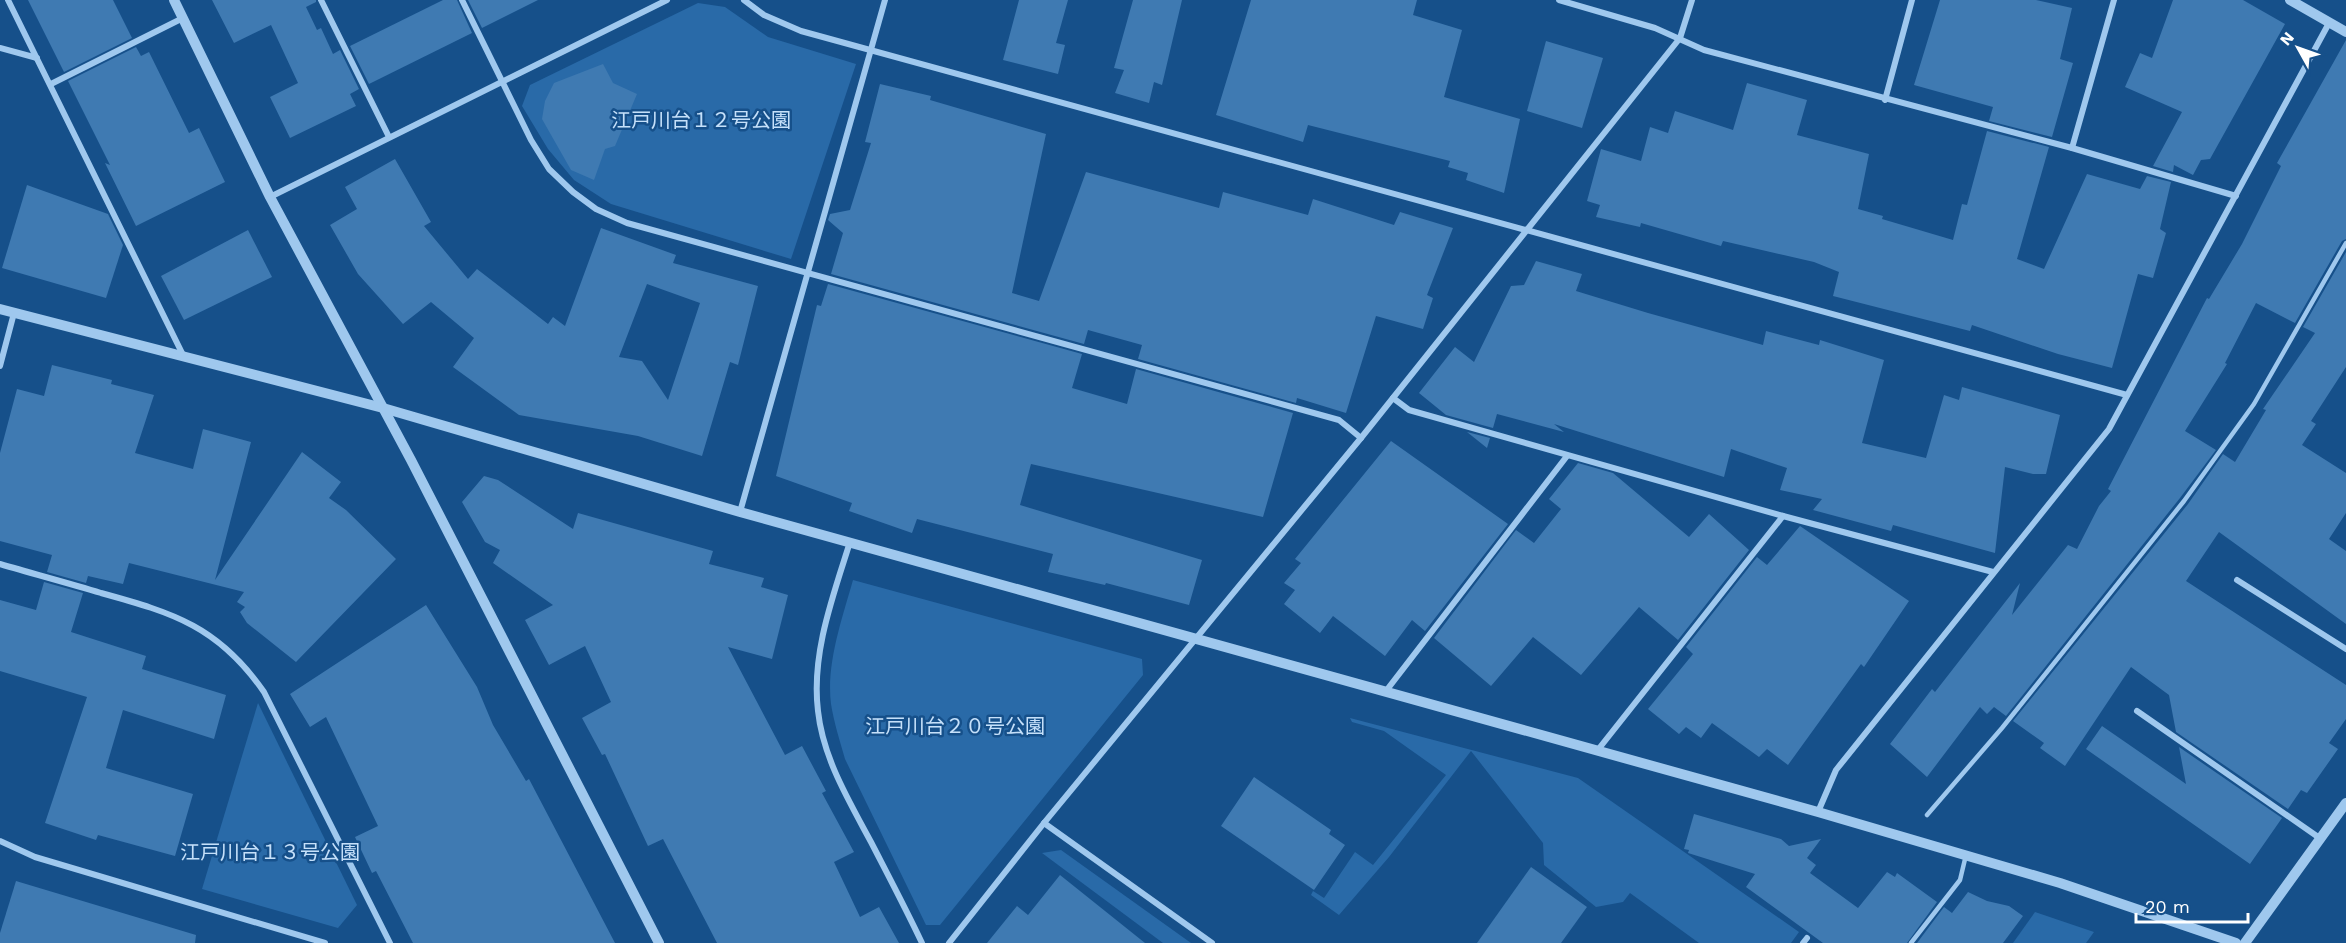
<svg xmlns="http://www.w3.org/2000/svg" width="2346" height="943" font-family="'Work Sans','Noto Sans JP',sans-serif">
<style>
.green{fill:#296aa8}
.building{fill:#3f7ab2;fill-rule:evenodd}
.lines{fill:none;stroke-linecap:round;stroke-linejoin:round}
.service{stroke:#9fc8ee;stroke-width:4.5}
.minor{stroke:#9fc8ee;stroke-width:6}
.tertiary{stroke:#9fc8ee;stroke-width:10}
.labels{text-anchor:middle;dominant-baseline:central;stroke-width:5;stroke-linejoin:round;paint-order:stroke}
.park-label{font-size:20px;fill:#c5e0fa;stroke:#16508a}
</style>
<rect width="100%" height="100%" fill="#16508a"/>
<g class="green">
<polygon points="698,3 725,7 768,37 856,64 791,259 611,204 574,180 548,149 522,106 530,85"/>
<path d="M 853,580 L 1142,659 L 1143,675 L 940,925 L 926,925 L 845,759 C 840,741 834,723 831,704 C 826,664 842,619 853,580 Z"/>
<polygon points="258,703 357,905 338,928 202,889"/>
<polygon points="1350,718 1578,778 1799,932 1791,943 1699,943 1630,893 1623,902 1596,907 1544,865 1543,843 1471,751 1389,857 1339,915 1311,895 1313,891 1324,898 1355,852 1373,865 1446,775 1384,731 1352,722"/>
<polygon points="1061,850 1191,943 1163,943 1042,853"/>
<polygon points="2035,912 2094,932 2086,943 2013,943"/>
</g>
<g class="building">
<polygon points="28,0 113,0 132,38 64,72"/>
<polygon points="212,0 316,0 316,2 306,7 317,30 321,28 333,54 340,50 359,89 350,94 356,106 290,138 270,97 298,83 271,25 234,43"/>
<polygon points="443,0 457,0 472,33 369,84 350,46"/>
<polygon points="468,0 538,0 482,28"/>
<polygon points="1019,0 1068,0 1056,43 1065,45 1058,74 1003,60"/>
<polygon points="1133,0 1182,0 1162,85 1154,82 1149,103 1115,93 1124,70 1114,68"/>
<polygon points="1251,0 1417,0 1413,15 1462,30 1444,97 1520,119 1504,193 1466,180 1468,173 1448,167 1450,161 1308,125 1303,142 1216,115"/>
<polygon points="1940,0 2036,0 2072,8 2060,59 2073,63 2052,137 1989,121 1993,107 1914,85"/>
<polygon points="2173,0 2243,0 2285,24 2210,159 2201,160 2193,175 2174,165 2173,172 2153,166 2182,112 2125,87 2140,53 2152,58"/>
<polygon points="2346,40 2346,239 2342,241 2295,323 2256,303 2225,363 2227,364 2185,431 2216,450 2180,498 2006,716 1994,707 1987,714 1980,707 1927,777 1890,744 1932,689 1935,692 2020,583 2012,615 2068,545 2077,549 2099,506 2111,491 2108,489 2207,298 2209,299 2242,244 2281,166 2277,163"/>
<polygon points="1546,41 1603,58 1582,128 1527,111"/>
<polygon points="136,47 141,56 149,52 189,133 199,128 225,182 136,226 105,163 110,165 68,81"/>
<polygon points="603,64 613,83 637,94 615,146 605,149 594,180 571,170 542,119 545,101 554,83"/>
<polygon points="1747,83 1807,100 1797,135 1869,154 1858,209 1883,216 1882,219 1953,240 1962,204 1967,205 1987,131 2049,147 2017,259 2044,269 2087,174 2140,189 2147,176 2171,182 2160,229 2166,233 2153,278 2138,274 2112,368 2058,354 1972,325 1970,331 1833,296 1839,272 1814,262 1723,241 1721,246 1641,223 1640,227 1596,217 1600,205 1587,201 1601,149 1641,161 1650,127 1668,133 1675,111 1733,130"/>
<polygon points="880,84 931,96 930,100 1046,134 1012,293 1039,301 1086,172 1219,208 1223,192 1308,215 1313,199 1394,225 1400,212 1453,228 1427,295 1433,298 1423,329 1376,316 1346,413 1297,398 1296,403 1138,359 1142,345 1088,330 1084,344 831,274 843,233 828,220 830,214 850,210 871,143 865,142"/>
<path d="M 395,159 L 431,222 L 424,226 L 468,279 L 477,269 L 548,324 L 553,317 L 565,326 L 601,228 L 676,255 L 673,263 L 758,286 L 738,365 L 730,362 L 702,456 L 638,436 L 519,415 L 453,367 L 474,338 L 431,302 L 403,324 L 358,274 L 330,225 L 357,209 L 345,187 ZM 647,284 L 700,303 L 668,400 L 642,361 L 619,357 Z"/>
<polygon points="27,185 108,214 123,245 106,298 2,268"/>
<polygon points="248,230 272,277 184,320 161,276"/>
<polygon points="2346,252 2346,367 2311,421 2316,424 2302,445 2346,473 2346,513 2329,539 2346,551 2346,624 2219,532 2186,581 2346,685 2346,719 2329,743 2338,749 2307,793 2301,790 2288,809 2176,732 2169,695 2131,667 2065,766 2040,748 2044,743 2013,721 2188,504 2223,454 2235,462 2266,410 2263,409 2315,333 2303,327"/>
<polygon points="1536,261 1582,274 1576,291 1648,313 1763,345 1766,331 1819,345 1820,340 1884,360 1862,443 1926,458 1944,395 1959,400 1962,387 2060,415 2046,474 2033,474 2005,467 1995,553 1893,525 1891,531 1813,510 1822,499 1780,490 1787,468 1731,449 1724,477 1554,424 1564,432 1497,414 1493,428 1446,415 1419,393 1455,347 1474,362 1511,286 1524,285"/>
<polygon points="828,284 1082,354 1072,388 1127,404 1136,369 1293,413 1263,517 1031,464 1020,505 1202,560 1189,605 1106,583 1105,585 1048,572 1053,554 917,519 912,533 849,511 852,503 776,476 817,305 821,306"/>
<polygon points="52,365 112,380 111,384 154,395 135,453 193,469 203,429 251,442 215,580 302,452 341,482 329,498 346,510 396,559 296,662 247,623 240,612 245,607 237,602 244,592 129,563 123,584 88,576 86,583 47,572 52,555 0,541 0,453 17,389 44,396"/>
<polygon points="1467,432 1490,438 1487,448"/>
<polygon points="1391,441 1508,524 1425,631 1412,620 1385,656 1333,616 1320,633 1284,604 1295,590 1284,583 1301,563 1295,559"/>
<polygon points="1578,463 1613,473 1689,537 1709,514 1749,550 1678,640 1639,607 1581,675 1533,637 1491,686 1434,638 1516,530 1534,543 1561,509 1549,499"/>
<polygon points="484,476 498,480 573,529 578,513 713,551 709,564 764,578 761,587 788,595 772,659 728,647 785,755 802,746 826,791 822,793 854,852 834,862 860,917 879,907 899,943 717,943 663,839 648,846 605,754 602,755 582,718 611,702 585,646 549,665 525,620 553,605 493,563 500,550 485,542 462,502"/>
<polygon points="1800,526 1909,601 1864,667 1861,664 1788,765 1767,749 1759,757 1712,723 1701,738 1686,727 1679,734 1648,709 1693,654 1686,647 1757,557 1767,565"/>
<polygon points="44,582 83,593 71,632 146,656 142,669 226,695 214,739 123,710 106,768 193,794 175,856 98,835 96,840 45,823 87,697 0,671 0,600 36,610"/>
<polygon points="426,605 477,687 493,725 526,781 529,779 615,943 413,943 376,871 372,873 355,837 378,826 326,717 310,727 290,694"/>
<polygon points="2102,726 2186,784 2179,747 2282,818 2250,864 2086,749"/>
<polygon points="1254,777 1331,830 1329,834 1345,845 1314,890 1221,826"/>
<polygon points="1694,814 1781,839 1789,846 1821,839 1807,858 1816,865 1810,873 1858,908 1887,872 1895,877 1897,873 1937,902 1907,943 1823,943 1746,887 1755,874 1688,853 1689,850 1684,849"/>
<polygon points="1531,867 1587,907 1561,943 1477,943"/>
<polygon points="1060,875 1145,943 987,943 1017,906 1028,915"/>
<polygon points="16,881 196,935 195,943 0,943 0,933"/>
<polygon points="1968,892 1987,901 2009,906 2023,916 2003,943 1917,943 1944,907 1952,913"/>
</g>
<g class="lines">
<g class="service">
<polyline points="1927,815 2002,728 2184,501 2254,404 2346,243"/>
<polyline points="1911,943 1960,880 1966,855"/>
</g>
<g class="minor">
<polyline points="8,0 184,357"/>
<polyline points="321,0 389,137"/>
<polyline points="462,0 531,140 549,169 573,192 596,209 627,223 1339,420 1361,438"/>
<polyline points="744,0 764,15 801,31 2127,395"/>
<polyline points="1559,0 1655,28 1704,50 2072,148 2236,196"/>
<polyline points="0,48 37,58"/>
<polyline points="51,84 183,18"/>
<polyline points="1885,100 1912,0"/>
<polyline points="2072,148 2114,0"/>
<polyline points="270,197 667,0"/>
<polyline points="0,366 14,313"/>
<polyline points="1393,398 1409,410 1783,516 1993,572"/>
<polyline points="740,512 885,0"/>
<path d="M 850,542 C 833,596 811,654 818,711 C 823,758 849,801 871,842 C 888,875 906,909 922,943"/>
<path d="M 0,564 C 34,574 68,583 101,593 C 174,613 219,627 264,692 L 390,943"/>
<polyline points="2237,580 2346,649"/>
<polyline points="1386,691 1567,456"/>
<polyline points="2137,711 2321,839"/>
<polyline points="1597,751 1783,516"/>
<polyline points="1818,812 1836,770 2109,429 2329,23"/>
<polyline points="1044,823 1212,943"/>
<polyline points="0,841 35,857 325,943"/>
<polyline points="949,943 1044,823 1361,438 1680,38 1692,0"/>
<polyline points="1803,943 1807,938"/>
</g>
<g class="tertiary">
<polyline points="174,0 270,197 411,460 659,943"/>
<polyline points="2290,0 2346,32"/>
<polyline points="0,309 383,408 740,512 1818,812 2060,883 2236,943"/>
<polyline points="2245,943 2346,803"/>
</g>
</g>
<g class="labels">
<g class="park-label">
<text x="701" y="120">江戸川台１２号公園</text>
<text x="955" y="726">江戸川台２０号公園</text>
<text x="270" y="852">江戸川台１３号公園</text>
</g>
</g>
<g transform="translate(2298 48) rotate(310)" stroke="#16508a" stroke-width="4.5" paint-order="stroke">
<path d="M0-4.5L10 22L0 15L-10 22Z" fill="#ffffff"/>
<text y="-9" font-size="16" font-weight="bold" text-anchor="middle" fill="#ffffff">N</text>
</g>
<path d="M2136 913v9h112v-9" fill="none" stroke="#ffffff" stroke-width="3"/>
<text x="2145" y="913" font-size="18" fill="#ffffff" stroke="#16508a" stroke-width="4.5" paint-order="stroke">20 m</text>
</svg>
